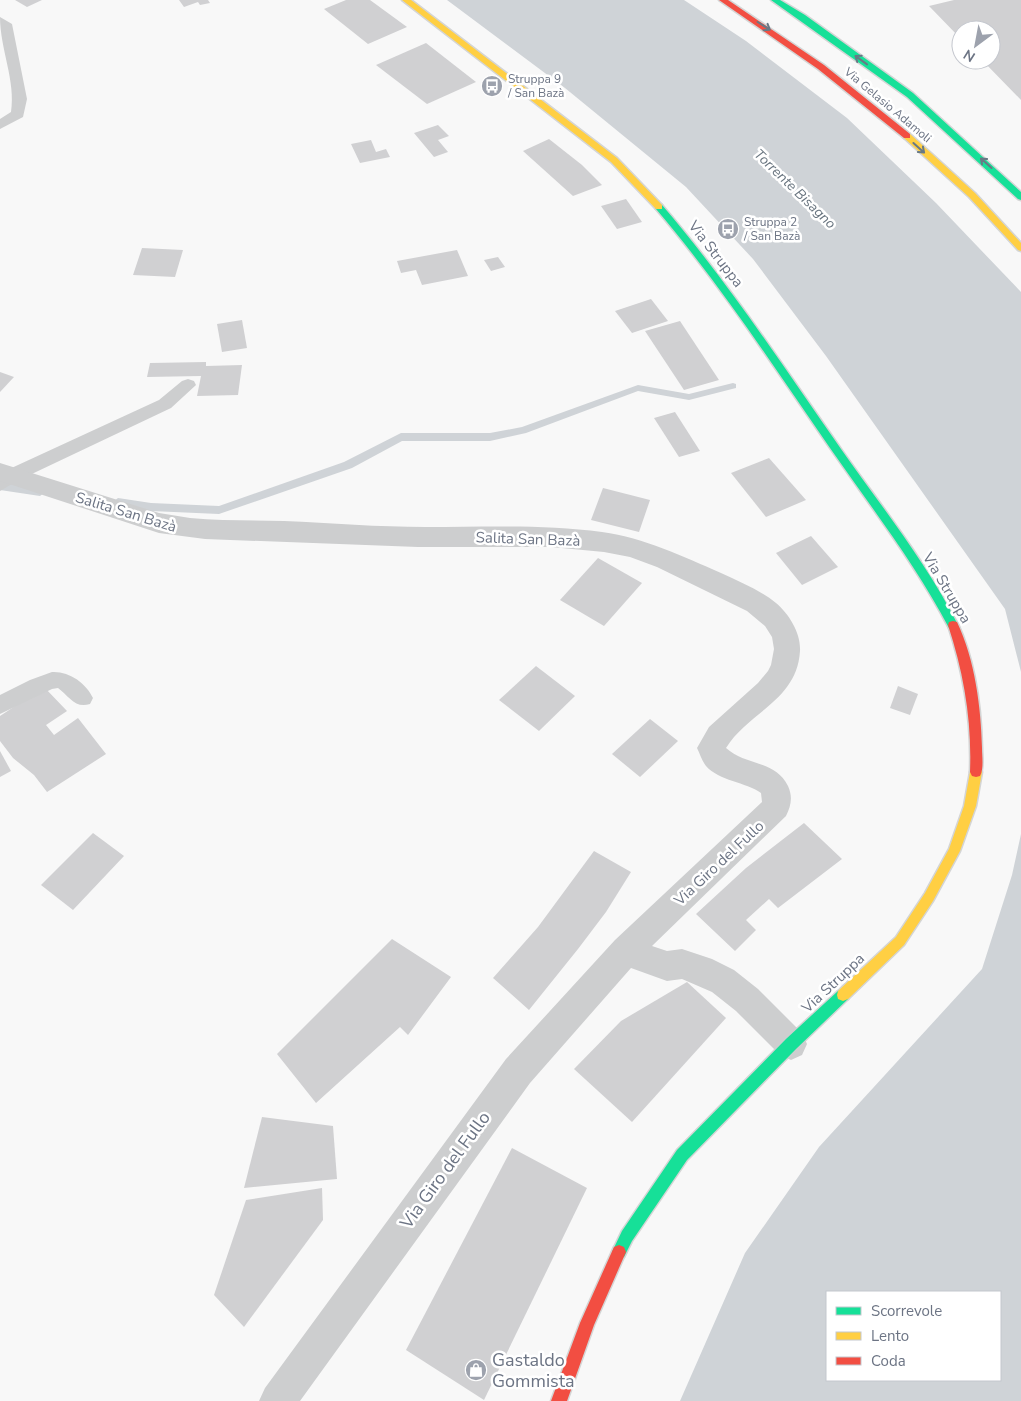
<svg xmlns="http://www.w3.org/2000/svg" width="1021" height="1401" font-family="'Nunito Sans',sans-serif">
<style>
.water{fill:#cfd3d7;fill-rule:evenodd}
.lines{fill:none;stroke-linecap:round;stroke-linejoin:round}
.stream{fill:#cfd3d7;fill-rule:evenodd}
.building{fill:#d0d0d2}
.fast-casing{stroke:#d4d5d5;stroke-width:3}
.slow-casing{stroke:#d4d5d5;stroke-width:3}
.jam-casing{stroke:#d4d5d5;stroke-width:3}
.lane{fill:#cdcecf;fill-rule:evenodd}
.street{fill:#cdcecf;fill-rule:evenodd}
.fast{fill:#16e098;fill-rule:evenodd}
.slow{fill:#ffcf43;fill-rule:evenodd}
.jam{fill:#f24e42;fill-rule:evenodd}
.oneway{stroke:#687985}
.labels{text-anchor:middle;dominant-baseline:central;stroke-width:5;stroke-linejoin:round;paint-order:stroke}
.far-poi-label{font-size:12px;fill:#6c7484;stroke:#fff;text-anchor:start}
.far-street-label{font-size:12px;fill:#6c7484;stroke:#fff}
.far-water-label{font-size:14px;font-style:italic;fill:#68747f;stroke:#fff}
.street-label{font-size:15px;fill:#6c7484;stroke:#fff}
.near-street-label{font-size:18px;fill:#6c7484;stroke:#fff}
.near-poi-label{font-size:18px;fill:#6c7484;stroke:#fff;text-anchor:start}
</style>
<rect width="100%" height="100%" fill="#f8f8f8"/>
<g class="water">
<polygon points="447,0 684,0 746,41 847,118 936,203 1021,292 1021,672 1005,609 826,356 753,259 686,187 565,88"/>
<path d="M 1021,834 L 1021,1401 L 680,1401 L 745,1253 L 819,1147 L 982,969 L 1012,875 ZM 827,1292 L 1000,1292 L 1000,1380 L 827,1380 Z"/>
</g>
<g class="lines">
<g class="stream">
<polygon points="733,383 736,384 736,388 689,400 638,391 526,433 490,441 402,441 352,468 219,514 151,511 118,506 113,502 118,498 151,503 219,506 344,462 401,433 490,433 522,427 638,385 689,394"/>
<polygon points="0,482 40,488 45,492 40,496 0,490"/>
</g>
</g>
<g class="building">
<polygon points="15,0 42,0 27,7"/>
<polygon points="179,0 208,0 210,3 200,5 198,2 184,7"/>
<polygon points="346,0 370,0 407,27 368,44 324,9"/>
<polygon points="954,0 1021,0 1021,100 982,60 991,60 991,30 961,30 961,39 929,6"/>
<polygon points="426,43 476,82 427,104 376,65"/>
<polygon points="438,125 449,136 438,140 448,152 434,157 414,133"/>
<polygon points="549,139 582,165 602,185 573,196 523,151"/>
<polygon points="371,140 376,152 386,149 390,157 360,163 351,144"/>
<polygon points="626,199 642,222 617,229 601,206"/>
<polygon points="142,248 183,250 175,277 133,275"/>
<polygon points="457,250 468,276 422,285 416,270 401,273 397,261"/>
<polygon points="498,257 505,267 491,271 484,260"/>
<polygon points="651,299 668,321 632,333 615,311"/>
<polygon points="242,320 247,348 222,352 217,324"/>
<polygon points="680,321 719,380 684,390 645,331"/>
<polygon points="206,362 206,366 242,365 238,395 197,396 201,376 147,377 150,363"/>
<polygon points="0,372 14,377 0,392"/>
<polygon points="675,412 700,451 679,457 654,418"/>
<polygon points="769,458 806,500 766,517 731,473"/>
<polygon points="603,488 650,500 639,532 591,520"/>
<polygon points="811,536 838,567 802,585 776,553"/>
<polygon points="598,558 642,583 604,626 560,600"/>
<polygon points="536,666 575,696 539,731 499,700"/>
<polygon points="898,686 918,694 910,715 890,708"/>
<polygon points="44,687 67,711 46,725 54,735 78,718 106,754 47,792 34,775 13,758 0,741 0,716"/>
<polygon points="650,719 678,741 640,777 612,754"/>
<polygon points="0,751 11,771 0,777"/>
<polygon points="804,823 842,859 778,908 769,899 746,920 756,930 735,951 696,914 746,868"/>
<polygon points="93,833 124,856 73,910 41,885"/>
<polygon points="594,851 631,872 606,912 578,949 529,1010 493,978 538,927"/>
<polygon points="392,939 451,977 408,1035 400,1027 316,1103 277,1054"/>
<polygon points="687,982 726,1018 632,1122 574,1069 621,1021"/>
<polygon points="262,1117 333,1126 337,1179 244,1188"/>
<polygon points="512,1148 587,1188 484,1400 406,1350"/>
<polygon points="322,1188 323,1220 244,1327 214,1295 246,1200"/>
</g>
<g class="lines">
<g class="fast-casing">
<g id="fast">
<polygon points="771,0 780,0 805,15 913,93 1021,192 1021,200 1018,199 907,97"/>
<path d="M 659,204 L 662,205 C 728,282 783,366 841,449 C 881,506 927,563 958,625 L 957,628 L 949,628 C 916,565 871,507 830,448 C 774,367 720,284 656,209 L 655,207 Z"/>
<polygon points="843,989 848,991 849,995 848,999 796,1049 687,1160 632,1241 624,1257 619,1259 614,1257 612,1252 622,1231 677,1150 786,1039 838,991"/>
</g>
</g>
<g class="slow-casing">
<g id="slow">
<polygon points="402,0 411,0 617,158 662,205 662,209 656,209 611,162"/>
<polygon points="904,134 910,134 975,193 1021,243 1021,251 1018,250 969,197 904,138"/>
<polygon points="976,767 980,768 982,772 976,806 960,851 933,901 904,945 848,999 843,1001 838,999 837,995 838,991 896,937 925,893 949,849 964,806 970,772 972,768"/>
</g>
</g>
<g class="jam-casing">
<g id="jam">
<polygon points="719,0 728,0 824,65 910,134 910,138 904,138 818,69"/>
<path d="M 953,621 L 957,622 C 975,660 981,707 982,748 C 982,757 984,768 980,776 L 976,777 L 972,776 L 970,772 C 972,721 964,674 948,625 L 949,622 Z"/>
<polygon points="619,1245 624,1247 626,1252 594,1325 567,1401 551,1401 580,1323 614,1247"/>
</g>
</g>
<g class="lane">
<path d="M 0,17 L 12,24 L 27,99 L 23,117 L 0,129 L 0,119 L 11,112 C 16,81 0,49 0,17 Z"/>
<polygon points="188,379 194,381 196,385 171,408 17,481 0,491 0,475 5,471 159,400 182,381"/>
<path d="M 52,672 C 69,671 86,683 93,698 L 90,704 C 75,709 69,696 58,688 L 52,689 L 0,714 L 0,695 L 30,680 Z"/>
</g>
<path class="street" d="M 0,463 L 159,513 L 190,518 C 221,521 253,520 284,521 C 331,523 378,527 426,527 C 484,527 544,524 602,532 C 645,538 682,556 721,573 C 740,582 760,590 776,603 C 789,614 801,633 800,651 C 797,701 748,712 726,748 C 746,766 775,760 788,786 C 793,797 791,806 786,816 L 652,946 L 667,951 L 682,949 L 712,959 L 734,970 L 758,989 L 802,1033 L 807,1044 L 802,1055 L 791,1060 L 780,1055 L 736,1011 L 712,992 L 682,979 L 667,981 L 631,968 L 530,1083 L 300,1401 L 259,1401 L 265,1388 L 506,1059 L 615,940 L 762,802 L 761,793 C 746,782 719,781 706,766 C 702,761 700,754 697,748 L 709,727 L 758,683 L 768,671 L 771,665 L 774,649 L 772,637 L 765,626 L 747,611 L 657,567 L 630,557 L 604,552 L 551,547 L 418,547 L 205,539 L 159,533 L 0,481 Z"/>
<use href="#fast" class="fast"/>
<use href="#slow" class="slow"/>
<use href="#jam" class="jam"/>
</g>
<defs><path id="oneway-shaft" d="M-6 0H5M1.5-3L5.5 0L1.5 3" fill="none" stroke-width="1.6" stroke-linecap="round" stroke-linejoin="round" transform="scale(1.25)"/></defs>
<g class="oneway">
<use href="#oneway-shaft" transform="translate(764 26) rotate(32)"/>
<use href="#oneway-shaft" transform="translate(861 60) rotate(-144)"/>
<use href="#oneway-shaft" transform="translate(919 148) rotate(42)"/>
<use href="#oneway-shaft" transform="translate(986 163) rotate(-138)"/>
</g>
<defs>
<g id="bus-disc" transform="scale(1.125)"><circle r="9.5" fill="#9da2ad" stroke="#fff"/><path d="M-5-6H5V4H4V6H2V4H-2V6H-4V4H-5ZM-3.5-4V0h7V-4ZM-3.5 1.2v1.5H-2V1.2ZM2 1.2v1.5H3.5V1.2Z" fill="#fff"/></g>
<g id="shop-disc" transform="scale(1.125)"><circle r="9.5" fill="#9da2ad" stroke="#fff"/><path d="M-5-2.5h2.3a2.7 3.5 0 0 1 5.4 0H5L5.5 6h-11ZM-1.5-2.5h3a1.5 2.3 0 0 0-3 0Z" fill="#fff"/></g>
</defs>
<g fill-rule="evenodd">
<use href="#bus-disc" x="492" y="86"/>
<use href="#bus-disc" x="728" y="229"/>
<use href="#shop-disc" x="476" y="1370"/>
</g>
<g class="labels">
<g class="far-poi-label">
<text x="508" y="79">Struppa 9<tspan x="508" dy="14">/ San Bazà</tspan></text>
<text x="744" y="222">Struppa 2<tspan x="744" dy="14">/ San Bazà</tspan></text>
</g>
<g class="far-street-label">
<text transform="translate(888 105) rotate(40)">Via Gelasio Adamoli</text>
</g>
<g class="far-water-label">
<text transform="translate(795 189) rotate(44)">Torrente Bisagno</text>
</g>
<g class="street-label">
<text transform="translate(716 254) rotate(52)">Via Struppa</text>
<text transform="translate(126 512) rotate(17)">Salita San Bazà</text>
<text transform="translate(528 539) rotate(2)">Salita San Bazà</text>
<text transform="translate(947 588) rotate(59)">Via Struppa</text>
<text transform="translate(719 863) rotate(-43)">Via Giro del Fullo</text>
<text transform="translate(833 983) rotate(-43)">Via Struppa</text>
</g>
<g class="near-street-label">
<text transform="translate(445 1170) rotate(-54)">Via Giro del Fullo</text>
</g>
<g class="near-poi-label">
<text x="492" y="1360">Gastaldo<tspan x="492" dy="21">Gommista</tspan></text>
</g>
</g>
<rect x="826" y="1291" width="175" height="90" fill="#ffffff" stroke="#c4c7ce"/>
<rect x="836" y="1307" width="25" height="8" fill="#16e098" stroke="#c4c7ce"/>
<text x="871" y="1316" font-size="15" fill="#6c7484">Scorrevole</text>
<rect x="836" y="1332" width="25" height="8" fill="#ffcf43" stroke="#c4c7ce"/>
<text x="871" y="1341" font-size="15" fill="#6c7484">Lento</text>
<rect x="836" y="1357" width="25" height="8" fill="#f24e42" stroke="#c4c7ce"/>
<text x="871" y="1366" font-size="15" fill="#6c7484">Coda</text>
<g transform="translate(976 45) rotate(212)"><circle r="24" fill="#ffffff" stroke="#c4c7ce"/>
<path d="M0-4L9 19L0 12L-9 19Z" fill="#9da2ad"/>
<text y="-8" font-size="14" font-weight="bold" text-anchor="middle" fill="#6c7484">N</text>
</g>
</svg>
